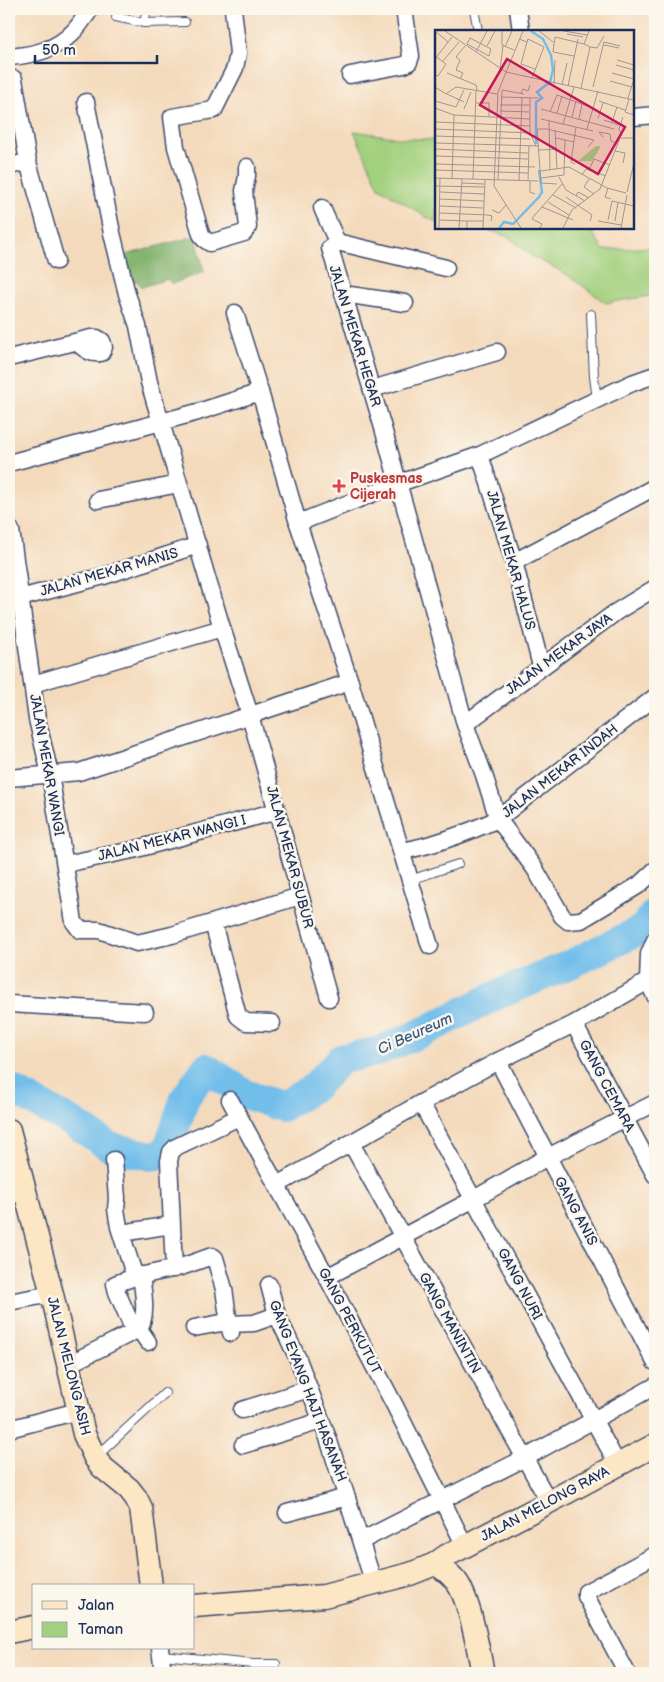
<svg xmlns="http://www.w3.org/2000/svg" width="664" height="1682" font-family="'Balsamiq Sans',sans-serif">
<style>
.green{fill:#a3d07e;stroke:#5f806e}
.forest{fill:#82b26d;stroke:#4e7066}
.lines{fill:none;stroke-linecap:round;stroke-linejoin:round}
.river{stroke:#71beeb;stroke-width:30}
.service-casing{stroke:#3c496c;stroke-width:10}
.minor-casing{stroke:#3c496c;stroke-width:19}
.secondary-casing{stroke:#3c496c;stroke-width:25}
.service{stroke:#fff;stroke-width:8}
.minor{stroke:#fff;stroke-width:16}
.secondary{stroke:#fce6c4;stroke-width:22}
.health-dot{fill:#e0444e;stroke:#fbf7ec;stroke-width:2}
.labels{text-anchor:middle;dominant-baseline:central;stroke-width:5;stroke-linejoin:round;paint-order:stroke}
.street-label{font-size:14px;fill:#1b2f5e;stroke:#fbf7ec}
.health-label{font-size:14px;font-weight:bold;fill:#be3a42;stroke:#fbf7ec;text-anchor:start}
.water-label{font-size:15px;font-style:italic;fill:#355a88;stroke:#fbf7ec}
.inset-river{fill:none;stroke:#71beeb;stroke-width:2.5}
.inset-road{fill:none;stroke:#9d9696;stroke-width:1}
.view{fill:#c2185b;fill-opacity:0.15;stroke:#c2185b;stroke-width:2.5}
.inset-edge{fill:none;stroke:#1b2f5e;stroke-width:2.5}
</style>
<rect width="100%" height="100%" fill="#fbf7ec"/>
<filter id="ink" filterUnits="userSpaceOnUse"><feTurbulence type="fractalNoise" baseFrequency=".02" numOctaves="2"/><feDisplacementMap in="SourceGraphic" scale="10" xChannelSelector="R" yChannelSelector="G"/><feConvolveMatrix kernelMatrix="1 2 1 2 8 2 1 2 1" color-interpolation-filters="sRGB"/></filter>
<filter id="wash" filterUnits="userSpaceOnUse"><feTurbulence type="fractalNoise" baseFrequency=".0096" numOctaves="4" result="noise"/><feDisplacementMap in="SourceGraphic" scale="20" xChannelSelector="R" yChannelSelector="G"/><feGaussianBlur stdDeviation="1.12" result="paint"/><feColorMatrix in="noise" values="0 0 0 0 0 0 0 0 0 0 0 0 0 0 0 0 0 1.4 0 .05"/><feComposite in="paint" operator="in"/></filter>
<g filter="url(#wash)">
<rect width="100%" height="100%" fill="#f4dabc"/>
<g class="green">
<polygon points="354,131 399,138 436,140 436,222 426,217 379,187"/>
<polygon points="482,228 590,228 603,250 655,247 655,295 606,303 566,274 530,255 509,237"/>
</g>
<polygon class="forest" points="196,236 204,272 172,284 167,279 142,287 137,281 132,282 126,255"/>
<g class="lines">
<polyline class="river" points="9,1088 75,1124 110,1147 151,1156 166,1154 185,1098 206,1068 245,1094 282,1107 313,1088 341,1059 376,1052 421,1033 495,996 571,964 643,929 655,913"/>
</g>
</g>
<g filter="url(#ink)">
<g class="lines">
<g class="service-casing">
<g id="service">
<polyline points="474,9 478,31"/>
<polyline points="116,17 144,23 185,22"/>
<polyline points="144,23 147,9"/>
<polyline points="591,314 594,377 597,399"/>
<polyline points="410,880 458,864"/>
<polyline points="97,1456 165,1393"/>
<polyline points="162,1655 253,1664 276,1664"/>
</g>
</g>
<g class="minor-casing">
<g id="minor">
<polyline points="233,9 238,53 235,68 214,110 172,117 176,147 201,234 204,239 210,243 244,233 248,227 244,191 247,176 247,167"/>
<polyline points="518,9 521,31"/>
<path d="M 9,57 C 33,55 57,50 74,31 C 80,25 85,16 91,9"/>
<polyline points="350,75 404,65 409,62 411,56 404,9"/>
<polyline points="14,79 28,162 56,261"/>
<polyline points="86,102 112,233 127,294 138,326 149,382 222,628 250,715 329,998"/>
<polyline points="633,117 655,115"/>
<polyline points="9,166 28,162"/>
<polyline points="322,208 337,242"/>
<polyline points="446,268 337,242 330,248 383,428 465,724 484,775 498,819 535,869 562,916 568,921 581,920 639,885 655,870"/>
<polyline points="343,294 405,303"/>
<polyline points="235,313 260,392 298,523 350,682 430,946"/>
<path d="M 9,358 L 91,338 L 97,338 L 102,341 L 104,347 L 101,353 C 90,355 84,348 76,342"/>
<polyline points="372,389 497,352"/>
<polyline points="480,455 514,562 541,666"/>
<polyline points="9,463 198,412 260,392"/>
<polyline points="98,500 179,484"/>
<polyline points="298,523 397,484 480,455 632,383 655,375"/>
<polyline points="11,530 37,719 50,774 74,922 80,930 99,930 137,943 172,935 300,896"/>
<polyline points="514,562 655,487"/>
<polyline points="20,598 104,576 198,545"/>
<polyline points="33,684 222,628"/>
<polyline points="465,724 616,612 655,588"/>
<polyline points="9,778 79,772 350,682"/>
<path d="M 402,851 C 435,845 467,833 498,819 L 655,697"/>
<polyline points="65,864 133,850 277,811"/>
<polyline points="213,923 238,1016 246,1022 272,1023"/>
<polyline points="648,981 649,954 655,940"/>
<polyline points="648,981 655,996"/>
<polyline points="9,1004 145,1012"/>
<polyline points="574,1024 655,1175"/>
<polyline points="498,1061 655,1362"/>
<polyline points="230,1100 327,1277 395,1406 465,1546"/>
<polyline points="421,1103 618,1465"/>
<polyline points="351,1143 549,1502"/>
<polyline points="114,1160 117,1198 116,1209 119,1227 135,1277"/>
<polyline points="277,1185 421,1103 498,1061 574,1024 648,981"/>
<polyline points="9,1195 26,1192"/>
<polyline points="122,1233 171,1225"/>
<polyline points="174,1269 169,1161 171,1152 176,1147 239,1117"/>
<path d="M 141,1275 C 143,1292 148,1314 139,1329 L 148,1342"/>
<polyline points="327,1277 474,1199 542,1160 655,1103"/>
<polyline points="269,1285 277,1315 298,1359 328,1438 374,1584"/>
<polyline points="9,1302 52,1294"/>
<polyline points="194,1328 221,1323 229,1324 231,1333"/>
<polyline points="134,1331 117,1292 115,1284 135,1277 181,1267 212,1256 215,1258 224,1289 229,1324 254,1323 277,1315"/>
<polyline points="69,1364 139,1329"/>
<polyline points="242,1410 309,1389"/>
<polyline points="9,1429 78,1411"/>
<polyline points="243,1445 321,1421"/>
<polyline points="287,1513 347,1497"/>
<polyline points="361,1541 525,1458 655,1386"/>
<polyline points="160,1648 163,1673"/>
<polyline points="627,1673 586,1596 586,1592 655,1555"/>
</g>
</g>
<g class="secondary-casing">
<g id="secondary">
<polyline points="9,1130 52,1294 84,1434 95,1458 102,1467 129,1489 136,1498 141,1508 151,1586"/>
<path d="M 435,1564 C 443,1568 450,1574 456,1581 C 470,1599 478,1650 483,1673"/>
<polyline points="194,1606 324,1596 410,1574 435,1564 446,1556 549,1502 655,1445"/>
<polyline points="9,1632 34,1627"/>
</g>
</g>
<use href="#service" class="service"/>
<use href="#minor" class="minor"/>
<use href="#secondary" class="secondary"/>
</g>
</g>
<path class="health-dot" d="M336.5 478.5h5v5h5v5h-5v5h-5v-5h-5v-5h5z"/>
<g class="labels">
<g class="street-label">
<text transform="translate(355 336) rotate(73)">JALAN MEKAR HEGAR</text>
<text transform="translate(511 560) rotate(74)">JALAN MEKAR HALUS</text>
<text transform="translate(109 572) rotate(-16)">JALAN MEKAR MANIS</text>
<text transform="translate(559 654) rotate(-36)">JALAN MEKAR JAYA</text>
<text transform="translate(47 765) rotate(80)">JALAN MEKAR WANGI</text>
<text transform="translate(560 771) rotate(-38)">JALAN MEKAR INDAH</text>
<text transform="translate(172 838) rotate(-14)">JALAN MEKAR WANGI I</text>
<text transform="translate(290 857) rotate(75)">JALAN MEKAR SUBUR</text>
<text transform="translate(607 1086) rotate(62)">GANG CEMARA</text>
<text transform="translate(576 1211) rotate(62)">GANG ANIS</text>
<text transform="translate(520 1284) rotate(62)">GANG NURI</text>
<text transform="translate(350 1321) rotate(62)">GANG PERKUTUT</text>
<text transform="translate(450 1323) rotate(61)">GANG MANINTIN</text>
<text transform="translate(69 1366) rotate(76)">JALAN MELONG ASIH</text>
<text transform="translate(308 1391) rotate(69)">GANG EYANG HAJI HASANAH</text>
<text transform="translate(545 1504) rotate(-28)">JALAN MELONG RAYA</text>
</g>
<g class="health-label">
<text x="350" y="478">Puskesmas<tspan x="350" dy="16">Cijerah</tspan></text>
</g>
<g class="water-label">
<text transform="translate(415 1034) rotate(-24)">Ci Beureum</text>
</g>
</g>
<g transform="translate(435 30)">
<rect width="199" height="199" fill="#f4dabc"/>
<path d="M 161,116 L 166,116 L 157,131 L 143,131 Z" fill="#a3d07e"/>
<path class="inset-river" d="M 96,1 L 108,9 L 116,25 L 118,40 L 115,52 L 102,62 L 107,68 L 101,72 L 101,114M 64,198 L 69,192 L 78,194 L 104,167 L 107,162 L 104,140"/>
<path class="inset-road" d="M 0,1 L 13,12M 10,1 L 71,42M 67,1 L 67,15 L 79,20M 104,1 L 118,12M 129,1 L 152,5M 132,4 L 148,7M 35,8 L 56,19 L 54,26 L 32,14 ZM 84,9 L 92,12 L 93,9 L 109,17 L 97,48M 92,12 L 86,34 L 100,39M 169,15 L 184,18M 52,16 L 60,1M 70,17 L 77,1M 155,17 L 162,18 L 169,6M 41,22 L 52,1M 0,26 L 11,34 L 3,46 L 0,45M 139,26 L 118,22 L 120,7 L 149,14M 0,29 L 17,7M 182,30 L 199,35M 8,31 L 24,12M 181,35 L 199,40M 65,40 L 68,16M 71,42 L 199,70M 12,43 L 41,55 L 42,60M 177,43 L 199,49M 25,49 L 28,43 L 21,40 L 25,30 L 21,27 L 30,16M 175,51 L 197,57M 119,54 L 120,30M 127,55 L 132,33M 133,56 L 143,9M 0,57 L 11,64 L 21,57 L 62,64M 158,57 L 169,12 L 185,16M 146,58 L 155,17 L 149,14 L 154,1M 67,60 L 89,64M 86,63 L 88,59 L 93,61 L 95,55M 12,64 L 29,72M 66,67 L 103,68M 95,68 L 95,103 L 101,116M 193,68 L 199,49M 194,69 L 190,82 L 199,85M 0,71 L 21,77 L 29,60M 164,71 L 190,80M 41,73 L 54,73 L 54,87M 65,75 L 95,75M 0,78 L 19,85 L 95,89M 29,79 L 36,62M 106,79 L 179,99M 65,81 L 95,82M 115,82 L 122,65 L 152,76M 122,83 L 127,66M 137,87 L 141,71M 163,88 L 168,73M 106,89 L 158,101M 144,89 L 147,74M 169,90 L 184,95M 114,91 L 115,140M 0,92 L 95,96M 177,92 L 182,77M 128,94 L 139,57M 0,99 L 95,103M 152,99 L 163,61M 120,100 L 122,139M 0,106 L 95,109M 187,106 L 184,99 L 188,87M 168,107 L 164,102 L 175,104 L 176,111 L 182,114M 121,108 L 139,112M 0,113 L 104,116M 0,119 L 93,123M 104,120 L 122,119M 180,121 L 190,123 L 188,133M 0,126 L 93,129M 0,134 L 100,137M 140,134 L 136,132 L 141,97M 0,140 L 93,143M 154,140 L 159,129 L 175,135M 106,141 L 134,137 L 172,158 L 191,163M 147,145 L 151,139 L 171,146M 124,147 L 131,160 L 150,171M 0,148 L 103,151M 17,148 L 19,85M 106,148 L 129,145 L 130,110M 38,149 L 41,61M 154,149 L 149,157 L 159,164M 63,150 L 67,60M 84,151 L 87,68M 93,151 L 94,116M 95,151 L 95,162 L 100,164M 27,153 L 49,154M 122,154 L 106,153 L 102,99 L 112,99 L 159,110 L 153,117M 0,156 L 49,157M 173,158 L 170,167 L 176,169M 5,162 L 49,164M 192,162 L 199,133M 118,165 L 141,178M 141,166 L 143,162 L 154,168M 131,167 L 157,185 L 155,191M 5,169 L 49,171M 113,172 L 134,185M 5,176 L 48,178M 107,177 L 138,190M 57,180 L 64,183 L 71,175M 4,183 L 53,185 L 57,186 L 56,191M 4,190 L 32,191 L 32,198M 173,190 L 177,171 L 199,176M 32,191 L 48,191M 163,191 L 186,195M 180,191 L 183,172M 4,198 L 5,148M 24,198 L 27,149M 48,198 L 50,150M 86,198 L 59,156 L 63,62 L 88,1M 105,198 L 107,194 L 97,189 L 99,186 L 127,154M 128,198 L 137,180 L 165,159 L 185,108 L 199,108M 186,198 L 192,165"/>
<path class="view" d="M 72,29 L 190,97 L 163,144 L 45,75 Z"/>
<rect width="199" height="199" class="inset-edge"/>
</g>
<rect width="664" height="1682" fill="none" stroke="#fbf7ec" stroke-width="30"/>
<rect x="32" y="1584" width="162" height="65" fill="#fbf7ec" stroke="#a1a7b3"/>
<rect x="42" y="1601" width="25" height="8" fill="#fce6c4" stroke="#a1a7b3"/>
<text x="78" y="1610" font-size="15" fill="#1b2f5e">Jalan</text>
<rect x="42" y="1622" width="25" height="15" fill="#a3d07e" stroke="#a1a7b3"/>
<text x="78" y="1634" font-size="15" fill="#1b2f5e">Taman</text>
<path d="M35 55v8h122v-8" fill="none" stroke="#1b2f5e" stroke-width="2.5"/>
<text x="42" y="55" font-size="15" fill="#1b2f5e" stroke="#fbf7ec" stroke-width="4" paint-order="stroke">50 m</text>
</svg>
